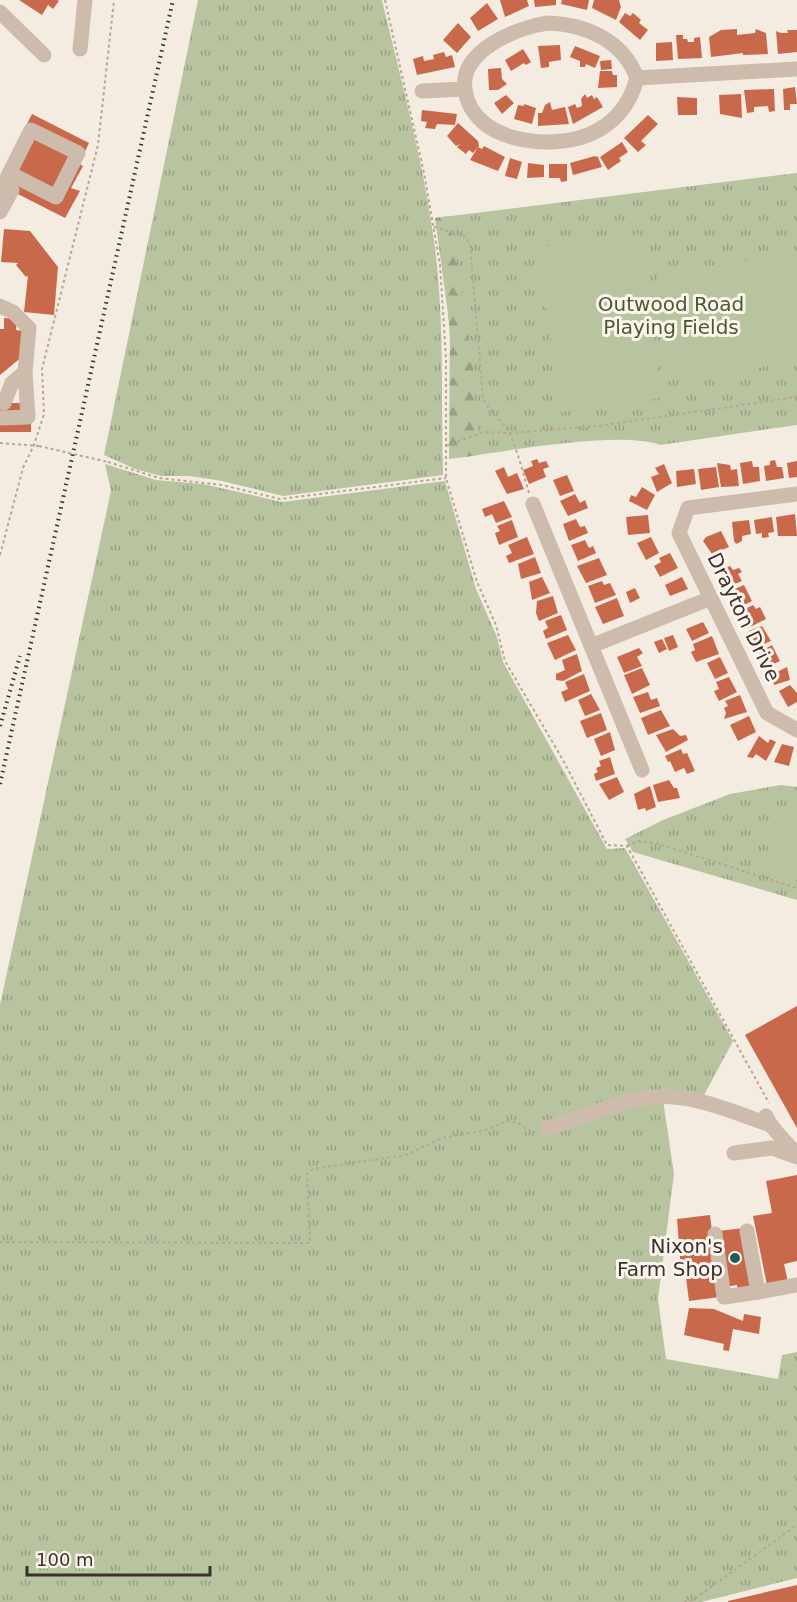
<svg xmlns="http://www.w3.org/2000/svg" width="797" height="1602" font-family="'DejaVu Sans',sans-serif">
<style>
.grass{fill:url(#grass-tufts)}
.forest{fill:url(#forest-firs)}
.garden{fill:#b8c4a0}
.building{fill:#c8694b}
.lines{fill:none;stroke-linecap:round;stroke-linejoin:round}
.path{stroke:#b9a596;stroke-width:2;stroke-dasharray:3 3;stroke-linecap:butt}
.minor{stroke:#cdbbac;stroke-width:15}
.rail{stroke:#3b302b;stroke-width:4;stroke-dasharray:1.5 4.5;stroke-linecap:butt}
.path-bridge{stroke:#b9a596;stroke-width:2;stroke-dasharray:3 3;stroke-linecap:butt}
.poi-dot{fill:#1f5a5e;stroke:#fbf5ee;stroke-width:2}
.labels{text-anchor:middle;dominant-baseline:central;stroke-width:6;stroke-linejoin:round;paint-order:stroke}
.park-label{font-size:20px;fill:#4a5a2e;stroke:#fbf5ee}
.street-label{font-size:20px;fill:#3b302b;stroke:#fbf5ee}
.poi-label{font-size:20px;fill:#3b302b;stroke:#fbf5ee;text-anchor:end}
</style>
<defs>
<pattern id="grass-tufts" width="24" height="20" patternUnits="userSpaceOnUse" patternTransform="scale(1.5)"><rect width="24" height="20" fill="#b8c4a0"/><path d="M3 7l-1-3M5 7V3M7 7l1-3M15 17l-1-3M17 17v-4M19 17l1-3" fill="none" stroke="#97a083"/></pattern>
<pattern id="forest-firs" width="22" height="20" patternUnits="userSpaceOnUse" patternTransform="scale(1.5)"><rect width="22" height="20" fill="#b8c4a0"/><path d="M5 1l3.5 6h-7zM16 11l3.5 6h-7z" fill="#97a083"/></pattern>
</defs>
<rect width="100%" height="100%" fill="#f4ebe1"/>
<g class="grass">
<path d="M 198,0 L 382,0 C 402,85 428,178 437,265 C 444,335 441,405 443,475 L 283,496 L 222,481 L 190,476 L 161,476 L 135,469 L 104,455 Z"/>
<path d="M 797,173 L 797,425 L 660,445 C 620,430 504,452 457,458 L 447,292 L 435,218 Z"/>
<polygon points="105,464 156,480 203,484 282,502 445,481 476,589 497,637 503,662 607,849 625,848 733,1041 703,1097 683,1092 616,1112 663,1100 674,1174 658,1299 666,1359 778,1379 782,1355 797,1352 797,1578 701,1602 0,1602 0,1005 111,491"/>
<polygon points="781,785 797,787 797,900 633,852 625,839 663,820 730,794"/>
</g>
<polygon class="forest" points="449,216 472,357 479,455 449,459 450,329 435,218"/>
<g class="garden">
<polygon points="639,234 661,398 560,412 539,247"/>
<polygon points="797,253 797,362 673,380 657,274"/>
<polygon points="779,809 797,814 797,880 762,870"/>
</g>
<g class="building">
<polygon points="19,0 57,0 59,1 53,9 48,5 42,15"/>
<polygon points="500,0 527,0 529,6 505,17"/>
<polygon points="534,0 556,0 556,5 535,7"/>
<polygon points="562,0 589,0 587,10 561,4"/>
<polygon points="594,0 619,0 621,7 616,20 592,8"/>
<polygon points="487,3 498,19 478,31 470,18"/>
<polygon points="625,13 630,16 633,13 641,20 639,23 648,30 640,40 619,22"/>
<polygon points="458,23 471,37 457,53 443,40"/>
<polygon points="737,29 737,35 755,33 756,29 766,33 768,54 743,55 743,53 711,57 709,37 721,30"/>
<polygon points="787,30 797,30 797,52 778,54 776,31 781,33 788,33"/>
<polygon points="676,35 683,35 683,39 687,39 688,42 694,42 694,38 700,37 702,58 678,59"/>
<polygon points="672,42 673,60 656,61 656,43"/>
<polygon points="560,45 561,60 549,62 549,67 541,68 538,46"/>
<polygon points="575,46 600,56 595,68 586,64 585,67 580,67 580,61 570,57"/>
<polygon points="523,49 531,62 526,65 524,63 511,71 505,60"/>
<polygon points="444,52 446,57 452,55 455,67 417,75 413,59 423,56 424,61 434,59 433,55"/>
<polygon points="611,60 612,69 601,70 600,61"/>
<polygon points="501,68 502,79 507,84 498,90 489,90 488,69"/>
<polygon points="600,71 612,71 613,75 617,75 617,87 598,88"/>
<polygon points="795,87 797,104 790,104 790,110 784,110 783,89"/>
<polygon points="774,89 775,111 769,112 768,106 754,107 754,112 747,113 744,90"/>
<polygon points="585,94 587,98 592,95 594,99 597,97 603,107 573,124 568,107 575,104 577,108 582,106 581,99"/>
<polygon points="741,94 742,118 720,114 719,95"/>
<polygon points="506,95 514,103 502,114 494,103"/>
<polygon points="677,97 697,98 697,115 678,115"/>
<polygon points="550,102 552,110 565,107 569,124 538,126 538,113 542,113 545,105"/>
<polygon points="524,104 536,108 532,124 514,119 518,105 524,106"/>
<polygon points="422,110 457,114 455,125 437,124 435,129 425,128 427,122 421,121"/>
<polygon points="32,114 89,143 79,164 83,166 71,188 80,191 65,218 0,185 0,178"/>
<polygon points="648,115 658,124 641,141 646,145 638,152 624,138"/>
<polygon points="458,123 478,141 479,146 473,153 469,150 466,154 457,147 460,144 456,146 447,136"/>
<polygon points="622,142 628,152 619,158 621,161 608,170 600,157"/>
<polygon points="484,146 505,157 498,171 470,160 478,147 482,149"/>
<polygon points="595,156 598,157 602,167 573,175 570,163"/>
<polygon points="510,158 522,162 517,179 505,176"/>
<polygon points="528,163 544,165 544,177 527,178"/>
<polygon points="549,164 567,164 567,181 561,182 560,178 549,178"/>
<polygon points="4,229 30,231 58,267 54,315 24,312 28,276 26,277 16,265 18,263 1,262"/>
<polygon points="4,318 17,319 16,330 25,331 23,356 0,375 0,329 4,329"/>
<rect x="0" y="403" width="31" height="29"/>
<polygon points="537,459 539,463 546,461 549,467 543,469 546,477 529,484 523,470 533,466 531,461"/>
<polygon points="775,460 777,467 782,467 784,478 766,481 764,466 770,465 770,461"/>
<polygon points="752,461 753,467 759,467 760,481 743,484 740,463"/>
<polygon points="797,461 797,477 789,478 787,463"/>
<polygon points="717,463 730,465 731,470 737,469 739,486 721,487"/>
<polygon points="664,464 672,483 657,492 651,477 659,474 655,468"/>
<polygon points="504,467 508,477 517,473 524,489 507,494 495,471"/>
<polygon points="716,467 719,487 701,490 698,469"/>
<polygon points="694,469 696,484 677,487 676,471"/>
<polygon points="567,475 574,491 560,496 553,480"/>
<polygon points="642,487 655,495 647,510 629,501 631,495 636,497"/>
<polygon points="575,494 580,503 585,500 588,508 568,516 560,501"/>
<polygon points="504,501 512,517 496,523 492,514 485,517 482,509"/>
<polygon points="795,514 797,536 778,536 776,517"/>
<polygon points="648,515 650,533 628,535 626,517"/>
<polygon points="772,517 774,532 768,533 769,537 762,538 762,533 756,534 754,520"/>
<polygon points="576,519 580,527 585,526 588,533 569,541 563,524"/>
<polygon points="512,520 518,537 499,545 495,533 500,531 497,526"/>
<polygon points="749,520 751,534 742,536 742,541 736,544 734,541 732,522"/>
<polygon points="721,531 729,547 712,554 703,541 706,537"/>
<polygon points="527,537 534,554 509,563 506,556 512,553 508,545"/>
<polygon points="651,537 659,553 646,560 637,543"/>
<polygon points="585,540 589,548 593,546 596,553 578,561 571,545"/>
<polygon points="670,553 678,568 660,577 654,566 661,562 659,558"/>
<polygon points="535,557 541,573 521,579 518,564"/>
<polygon points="599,558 607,575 586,583 577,566"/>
<polygon points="730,566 733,570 739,568 742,572 738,574 742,581 728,587 719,570"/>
<polygon points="542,577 550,593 532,600 529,582"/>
<polygon points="682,577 688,589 670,596 665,585"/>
<polygon points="602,581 604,585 610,583 616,595 595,603 588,586"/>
<polygon points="744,585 752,601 738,608 730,591"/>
<polygon points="635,588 640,598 630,603 626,592"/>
<polygon points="553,596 558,613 539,621 536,613 537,601"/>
<polygon points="617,598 624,616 603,624 595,607"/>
<polygon points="753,605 756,609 760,607 766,619 748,628 739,612"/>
<polygon points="561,615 567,630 546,639 543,631 548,628 545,621"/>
<polygon points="703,622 709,633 692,641 686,629"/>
<polygon points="762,626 771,641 757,647 749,631"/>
<polygon points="568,635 576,650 555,660 547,643"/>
<polygon points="673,635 678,647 669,651 664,638"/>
<polygon points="712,636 719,654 696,662 691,652 695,650 693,644"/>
<polygon points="662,639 667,649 659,653 654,642"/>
<polygon points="772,645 780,661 767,667 759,652"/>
<polygon points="639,648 643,653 637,657 642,666 624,673 617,657"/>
<polygon points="577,654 582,671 563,681 556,680 556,674 565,670 562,660"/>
<polygon points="720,657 728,673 715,679 707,663"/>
<polygon points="787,667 790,680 774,685 771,675"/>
<polygon points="642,668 650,685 632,694 624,675"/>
<polygon points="584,674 590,691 565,702 561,692 568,689 565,682"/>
<polygon points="729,677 737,692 719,701 714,691 719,689 716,682"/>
<polygon points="790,685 797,693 797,702 788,707 779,691"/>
<polygon points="648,692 651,700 657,698 660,706 640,713 633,697"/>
<polygon points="591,694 600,710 585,716 578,700"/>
<polygon points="740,695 747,712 724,719 726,713 724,708 728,706 725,701"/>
<polygon points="661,710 670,726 648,735 641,718"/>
<polygon points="601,713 607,730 587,738 580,721"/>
<polygon points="749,716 756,732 738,741 730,725"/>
<polygon points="673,729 680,736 686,735 688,740 666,752 656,735"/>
<polygon points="610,732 615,750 601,756 594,739"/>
<polygon points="759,736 768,743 770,739 776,742 766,761 756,754 753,758 747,757"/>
<polygon points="782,744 794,747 789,766 774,762"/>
<polygon points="681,749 683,754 687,753 695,771 687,774 684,768 675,772 670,761 668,762 665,756"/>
<polygon points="610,757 615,774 596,781 594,774 598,772 596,768 601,766 599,761"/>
<polygon points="617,777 624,792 609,800 599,784"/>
<polygon points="669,780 674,788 677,788 680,798 658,802 653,785"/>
<polygon points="650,786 656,807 646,811 645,808 638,810 634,794"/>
<polygon points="797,1006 797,1128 745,1035"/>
<polygon points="797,1175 797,1261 784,1264 788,1282 767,1285 753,1216 772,1213 766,1181"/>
<polygon points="710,1215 720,1297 689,1301 685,1270 681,1270 677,1219"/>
<polygon points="744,1228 752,1291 738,1292 737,1285 725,1287 718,1231"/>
<polygon points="689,1308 714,1309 743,1321 744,1314 761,1317 759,1334 733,1329 729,1351 723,1350 724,1344 684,1335"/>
<polygon points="797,1585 797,1602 728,1602 728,1601"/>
</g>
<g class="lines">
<g class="path">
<polyline points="385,0 424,173 440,265 446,359 446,478 477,582 496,625 505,661 563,760 607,845 627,846 769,1103"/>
<path d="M 434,227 L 463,235 L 470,244 L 483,398 C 489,412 502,419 509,433 C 518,451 523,473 529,493"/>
<polyline points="0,443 39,446"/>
<polyline points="446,446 483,432 509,433 598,426 797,397"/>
<polyline points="108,462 159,478 222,485 280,499 446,478"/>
<polyline points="0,555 23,468 34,445 44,414 42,369 98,145 114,0"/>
<polyline points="627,846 638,841 655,843 797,888"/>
<polyline points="0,1242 310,1243 307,1174 313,1169 406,1155 442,1138 486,1130 507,1121 518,1123 528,1130 534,1130"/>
<polyline points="684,1602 693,1600 797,1525"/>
</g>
<g class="minor">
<polyline points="0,12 44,55"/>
<path d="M 547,23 C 585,24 623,40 637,78 C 630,105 615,124 588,135 C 550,150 473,143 465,90 C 459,50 517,28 547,23 Z"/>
<polyline points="80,49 85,0"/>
<polyline points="637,78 797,69"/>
<polyline points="422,91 465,89"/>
<polyline points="0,192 31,130 78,153 56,197 9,173"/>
<polyline points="0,212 12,190"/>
<polyline points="0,306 13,312 29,328 25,372 28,417 0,418"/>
<polyline points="4,403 12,383 25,372"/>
<polyline points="797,494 688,508 679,533 767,713 797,730"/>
<polyline points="533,504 642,770"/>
<polyline points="591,646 711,598"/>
<path d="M 766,1116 C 772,1131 788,1142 797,1156"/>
<path d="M 547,1128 C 579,1119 612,1103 645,1098 C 687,1091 731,1111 770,1125"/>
<polyline points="734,1153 772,1148 797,1157"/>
<polyline points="747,1231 758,1292 797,1285"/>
<polyline points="715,1234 724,1297 758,1292"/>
</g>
<g class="rail">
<polyline points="0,726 20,656"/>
<polyline points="0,784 173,0"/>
</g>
<polyline class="path-bridge" points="39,446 108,462"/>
</g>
<circle class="poi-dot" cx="735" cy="1258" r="6"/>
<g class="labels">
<g class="park-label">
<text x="671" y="304">Outwood Road<tspan x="671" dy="23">Playing Fields</tspan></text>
</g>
<g class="street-label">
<text transform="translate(744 617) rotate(64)">Drayton Drive</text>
</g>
<g class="poi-label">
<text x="723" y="1246">Nixon's<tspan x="723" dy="23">Farm Shop</tspan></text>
</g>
</g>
<path d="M27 1566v9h183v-9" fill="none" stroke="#3b302b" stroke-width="3"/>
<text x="36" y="1566" font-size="18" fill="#3b302b" stroke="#fbf5ee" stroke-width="4.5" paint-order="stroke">100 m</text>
</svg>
